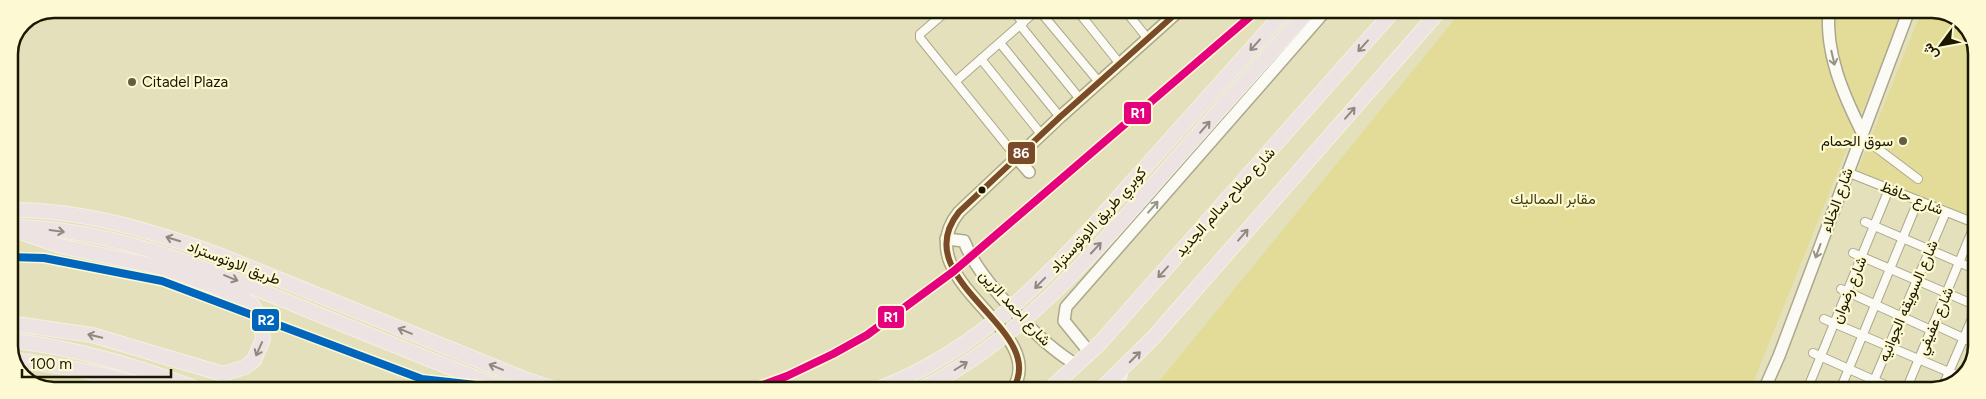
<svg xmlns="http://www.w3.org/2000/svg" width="1986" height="399" font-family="Figtree,Vazirmatn,sans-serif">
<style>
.green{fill:#e3dc98}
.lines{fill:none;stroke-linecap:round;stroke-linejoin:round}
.street-casing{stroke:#aba88c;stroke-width:10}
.secondary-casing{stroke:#aba88c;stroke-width:14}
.primary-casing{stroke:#f2f1e0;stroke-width:15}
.highway-casing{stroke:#f2f1e0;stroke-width:16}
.street{stroke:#fbfaf5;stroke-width:8}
.secondary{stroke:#fbfaf5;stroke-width:11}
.primary{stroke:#f3eceb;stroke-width:12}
.highway{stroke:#ede3e3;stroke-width:14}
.highway-bridge-casing{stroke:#f2f1e0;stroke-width:16;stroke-linecap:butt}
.highway-bridge{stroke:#ede3e3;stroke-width:14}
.bus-1-casing{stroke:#fdf9d2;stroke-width:10}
.bus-1{stroke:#7a4b2a;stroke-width:6}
.rail-1-casing{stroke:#fdf9d2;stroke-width:11}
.rail-2-casing{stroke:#fdf9d2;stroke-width:11}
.rail-1{stroke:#e5007d;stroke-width:8}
.rail-2{stroke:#0065bd;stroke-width:8}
.oneway{stroke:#8e887d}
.oneway2{stroke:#969487}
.poi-dot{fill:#615e41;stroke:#fdf9d2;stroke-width:2}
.bus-dot{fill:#1b1800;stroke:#fdf9d2;stroke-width:2}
.labels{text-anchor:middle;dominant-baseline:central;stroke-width:4.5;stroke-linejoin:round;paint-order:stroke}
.poi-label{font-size:15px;fill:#1b1800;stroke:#fdf9d2;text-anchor:start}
.street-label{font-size:15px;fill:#1b1800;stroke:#fdf9d2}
.park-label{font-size:15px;fill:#413c0b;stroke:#fdf9d2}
.rim{fill:none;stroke:#1b1800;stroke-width:2.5}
.line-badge{stroke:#fdf9d2;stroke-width:2}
.badge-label{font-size:14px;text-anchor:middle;font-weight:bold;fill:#fff}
</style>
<rect width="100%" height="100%" fill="#e3e0bb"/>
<g class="green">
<polygon points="1463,9 1903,10 1750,390 1152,390"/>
<path d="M 1922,10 C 1956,10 1964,20 1977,48 L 1977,218 L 1857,172 Z"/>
<polygon points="24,377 102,389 45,389"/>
</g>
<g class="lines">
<g class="street-casing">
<g id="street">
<polyline points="949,9 920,34 920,38 1017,158"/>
<polyline points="1012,9 1023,23"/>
<polyline points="1076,9 1120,64"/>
<polyline points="1124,9 1148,39"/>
<polyline points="1165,9 1172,17"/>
<polyline points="1020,25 1080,99"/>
<polyline points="1000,43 1060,117"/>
<polyline points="981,59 1041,134"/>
<polyline points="956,81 1038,9 1099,82"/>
<polyline points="1861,136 1918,179"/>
<polyline points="1847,172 1977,224"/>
<polyline points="1865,222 1977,270"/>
<polyline points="1853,253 1977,306"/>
<polyline points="1841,289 1931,330"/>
<polyline points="1824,319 1963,378"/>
<polyline points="1933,324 1976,344"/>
<polyline points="1813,353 1896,390"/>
<polyline points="1799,386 1808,390"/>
<polyline points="1943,386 1977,307"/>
<polyline points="1807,390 1889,189"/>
<polyline points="1840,390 1918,201"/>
<polyline points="1870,390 1946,212"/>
<polyline points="1906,390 1975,224"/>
</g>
</g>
<g class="secondary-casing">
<g id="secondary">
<path d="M 1829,10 C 1825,53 1843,94 1862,132"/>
<polyline points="1017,158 1029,172"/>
<path d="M 946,239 L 964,241 C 978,279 1042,345 1077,365"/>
<polyline points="1090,353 1064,321 1066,307 1327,9"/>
<path d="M 1012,390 C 1053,330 903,281 959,212 L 1060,117 L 1181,9"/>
<polyline points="1764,390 1779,356 1909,10"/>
</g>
</g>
<g class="primary-casing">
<polyline id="primary" points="1117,390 1121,371"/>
</g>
<g class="highway-casing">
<g id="highway">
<path d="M 9,210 C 81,209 152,231 219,255 L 527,380 L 558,390"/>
<path d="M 17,227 C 115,229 207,269 296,305 C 366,334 436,362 507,390"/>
<polyline points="9,228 60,246 159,267 216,287 245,300 253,306 260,316 263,339 254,360 245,367 223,374 92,335 9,323"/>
<path d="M 9,340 C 80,349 133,365 200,390"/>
<path d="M 13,360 C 62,365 109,375 156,389"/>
<polyline points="1049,390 1100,343 1395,9"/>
<polyline points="1100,390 1153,338 1441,9"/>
</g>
</g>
<use href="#street" class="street"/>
<use href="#secondary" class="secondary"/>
<use href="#primary" class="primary"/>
<use href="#highway" class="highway"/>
<g class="highway-bridge-casing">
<g id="highway-bridge">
<path d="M 875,390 C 988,349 1064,259 1141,172 C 1190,118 1238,63 1287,9"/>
<path d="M 919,390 C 1016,343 1086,262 1156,182 C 1207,124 1258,66 1310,9"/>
</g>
</g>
<use href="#highway-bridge" class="highway-bridge"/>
<g class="bus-1-casing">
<path id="bus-1" d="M 1012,390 C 1053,330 903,281 959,212 L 1060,117 L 1181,9"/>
</g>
<use href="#bus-1" class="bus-1"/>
<g class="rail-1-casing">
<polyline id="rail-1" points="749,390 787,376 833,354 867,335 954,271 1259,9"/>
</g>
<g class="rail-2-casing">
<polyline id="rail-2" points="9,257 44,258 162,281 422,379 520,390"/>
</g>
<use href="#rail-1" class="rail-1"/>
<use href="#rail-2" class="rail-2"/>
</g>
<defs><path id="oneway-shaft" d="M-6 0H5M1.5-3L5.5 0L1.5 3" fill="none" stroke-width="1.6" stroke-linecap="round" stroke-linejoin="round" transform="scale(1.25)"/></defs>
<g class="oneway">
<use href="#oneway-shaft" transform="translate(1255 45) rotate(132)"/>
<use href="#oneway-shaft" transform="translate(1363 46) rotate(132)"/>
<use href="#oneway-shaft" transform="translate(1350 113) rotate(-49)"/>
<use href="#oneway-shaft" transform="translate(1205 127) rotate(-49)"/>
<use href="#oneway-shaft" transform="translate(57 231) rotate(8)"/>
<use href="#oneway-shaft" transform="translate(1243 235) rotate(-49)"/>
<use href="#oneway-shaft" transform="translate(173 239) rotate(-163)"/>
<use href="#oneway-shaft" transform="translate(1096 248) rotate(-47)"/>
<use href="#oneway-shaft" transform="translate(1163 272) rotate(132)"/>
<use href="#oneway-shaft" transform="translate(231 278) rotate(22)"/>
<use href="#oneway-shaft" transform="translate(1040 283) rotate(134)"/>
<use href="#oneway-shaft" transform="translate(405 331) rotate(-158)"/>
<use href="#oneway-shaft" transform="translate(95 336) rotate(-167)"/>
<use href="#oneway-shaft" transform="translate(259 349) rotate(114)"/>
<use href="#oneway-shaft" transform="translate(1135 357) rotate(-45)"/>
<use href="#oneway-shaft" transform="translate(961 366) rotate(-32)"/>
<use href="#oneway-shaft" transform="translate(496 367) rotate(-158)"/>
</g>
<g class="oneway2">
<use href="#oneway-shaft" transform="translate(1833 58) rotate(77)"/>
<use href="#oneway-shaft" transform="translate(1153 207) rotate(-49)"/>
<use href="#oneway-shaft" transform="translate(1818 251) rotate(110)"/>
</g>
<g class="poi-dot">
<circle cx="132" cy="82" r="5"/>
<circle cx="1903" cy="141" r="5"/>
</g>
<circle class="bus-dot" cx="982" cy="190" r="4.5"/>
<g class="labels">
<g class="poi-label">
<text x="142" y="82">Citadel Plaza</text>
<text x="1893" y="141" text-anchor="end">سوق الحمام</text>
</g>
<g class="street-label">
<text transform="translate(1912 198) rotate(22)">شارع حافظ</text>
<text transform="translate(1837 200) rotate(-70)">شارع الخلاء</text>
<text transform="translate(1225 202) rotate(-48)">شارع صلاح سالم الجديد</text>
<text transform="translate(1098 220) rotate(-48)">كوبري طريق الاوتوستراد</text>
<text transform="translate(234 263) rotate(21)">طريق الاوتوستراد</text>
<text transform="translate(1849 290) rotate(-68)">شارع رضوان</text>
<text transform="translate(1908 301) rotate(-67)">شارع السويقه الجوانيه</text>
<text transform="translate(1015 308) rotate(47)">شارع احمد الزين</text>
<text transform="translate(1935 321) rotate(-67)">شارع عفيفي</text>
</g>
<g class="park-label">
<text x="1553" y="199">مقابر المماليك</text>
</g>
</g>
<path d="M0 0H1986V399H0ZM54 18H1932A36 36 0 0 1 1968 54V346A36 36 0 0 1 1932 382H54A36 36 0 0 1 18 346V54A36 36 0 0 1 54 18Z" fill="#fdf9d2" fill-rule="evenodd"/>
<path class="rim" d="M54 18H1932A36 36 0 0 1 1968 54V346A36 36 0 0 1 1932 382H54A36 36 0 0 1 18 346V54A36 36 0 0 1 54 18Z"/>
<g class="line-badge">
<rect x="1123" y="101" width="29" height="24" rx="5" fill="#e5007d"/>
<rect x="1007" y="141" width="29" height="24" rx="5" fill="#7a4b2a"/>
<rect x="877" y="305" width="28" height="24" rx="5" fill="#e5007d"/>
<rect x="251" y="308" width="29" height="24" rx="5" fill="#0065bd"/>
</g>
<g class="badge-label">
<text x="1138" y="118">R1</text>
<text x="1021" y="158">86</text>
<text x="891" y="322">R1</text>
<text x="266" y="325">R2</text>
</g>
<g transform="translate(1941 45) rotate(238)" stroke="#fdf9d2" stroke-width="4" paint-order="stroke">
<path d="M0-4L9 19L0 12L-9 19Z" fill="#1b1800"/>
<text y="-8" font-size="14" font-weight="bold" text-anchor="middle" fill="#1b1800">ش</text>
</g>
<path d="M22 369v8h149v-8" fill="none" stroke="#1b1800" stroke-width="2.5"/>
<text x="30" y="369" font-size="15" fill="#1b1800" stroke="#fdf9d2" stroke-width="4" paint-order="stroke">100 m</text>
</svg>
